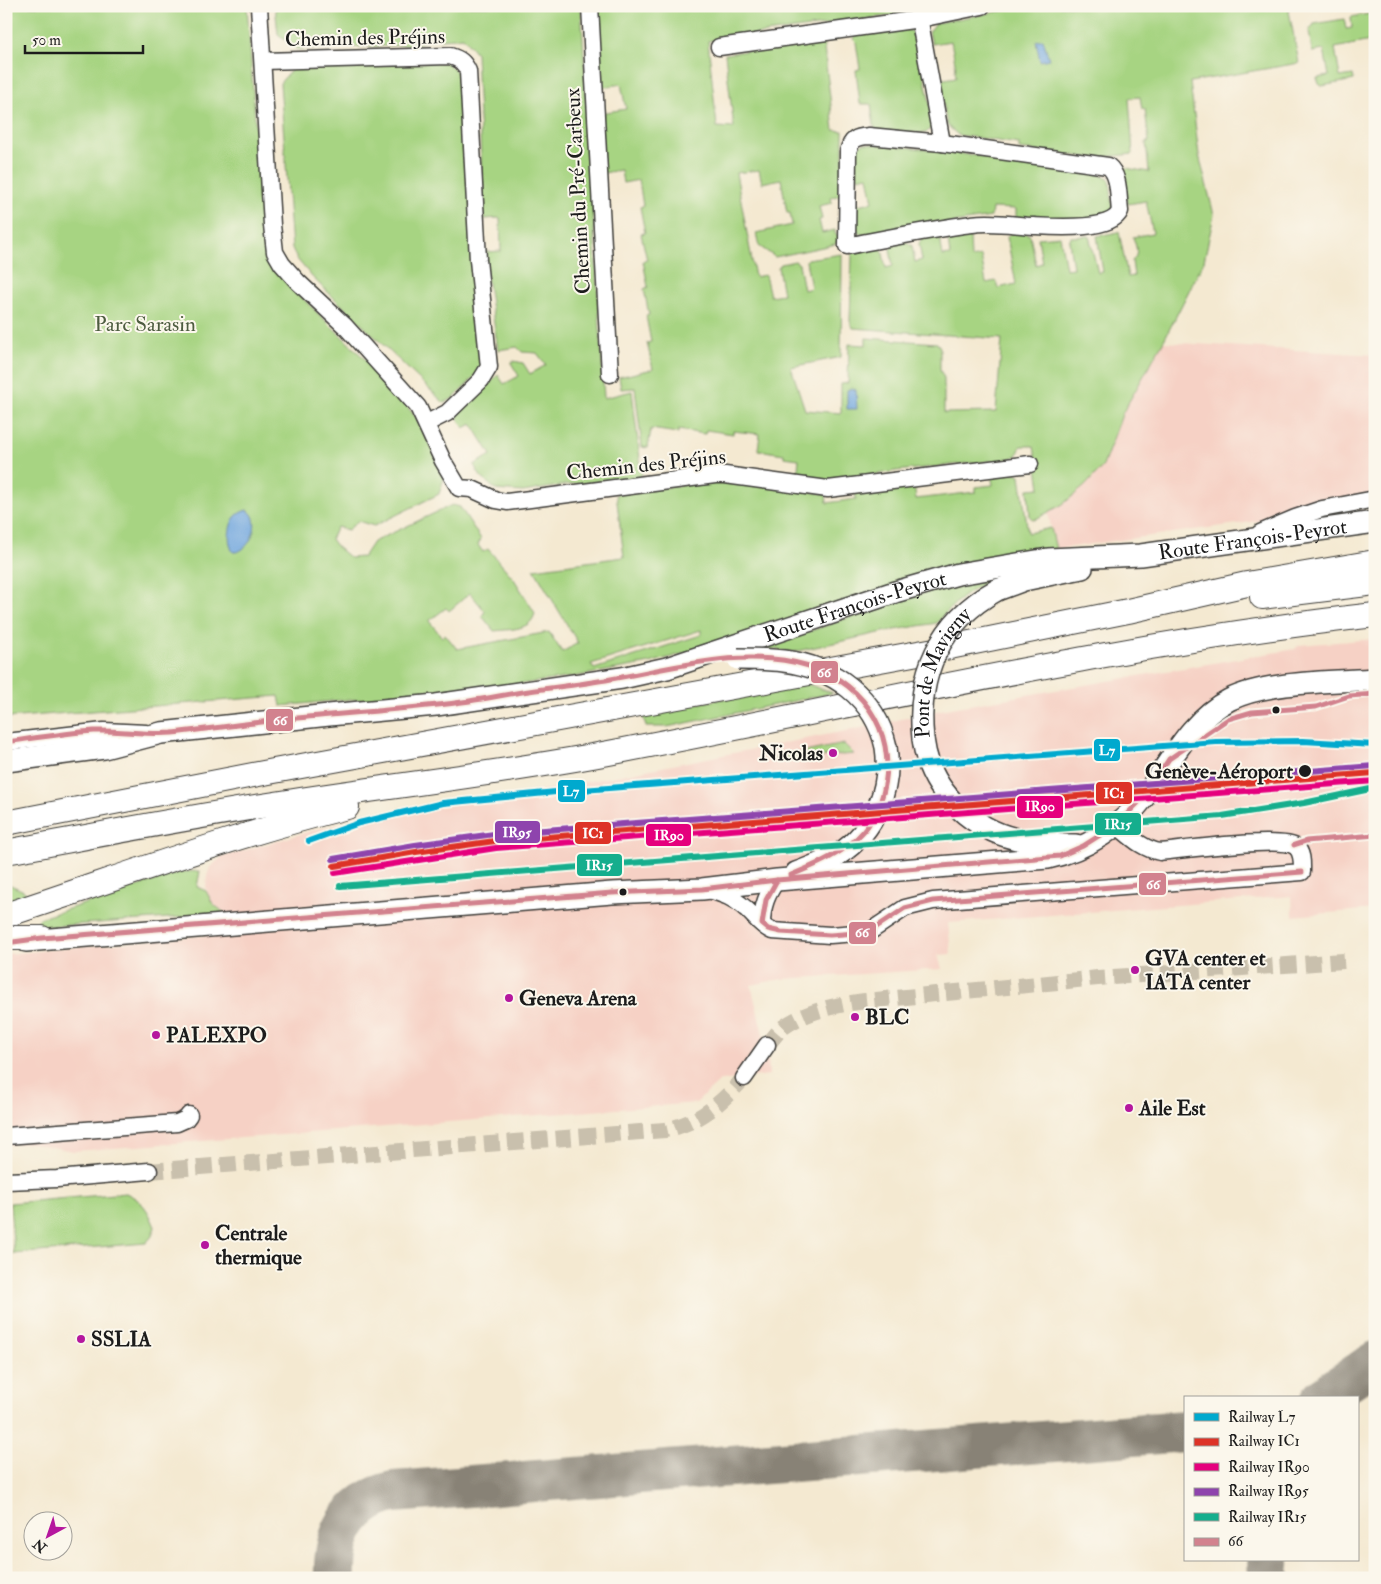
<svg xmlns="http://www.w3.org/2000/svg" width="1381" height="1584" font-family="'IM FELL Double Pica',serif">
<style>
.built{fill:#f6d1c5}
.green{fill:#a7d482;stroke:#62784f;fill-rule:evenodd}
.water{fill:#70a6de;stroke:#46617d}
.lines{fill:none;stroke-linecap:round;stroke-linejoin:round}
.taxiway{stroke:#888276;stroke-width:42}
.minor-tunnel{stroke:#c9c0ad;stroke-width:16;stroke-dasharray:16 8;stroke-linecap:butt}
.minor-casing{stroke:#3c3b37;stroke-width:19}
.major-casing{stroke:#3c3b37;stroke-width:24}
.highway-casing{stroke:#3c3b37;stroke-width:26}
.minor{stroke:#fff;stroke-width:16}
.major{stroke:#fff;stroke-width:21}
.highway{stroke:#fff;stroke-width:24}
.major-bridge-casing{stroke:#3c3b37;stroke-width:24;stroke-linecap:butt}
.major-bridge{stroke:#fff;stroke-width:21}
.bus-1-casing{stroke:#fbf7ec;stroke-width:9}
.bus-1{stroke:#d2828e;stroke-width:5}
.rail-1-casing{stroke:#fbf7ec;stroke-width:10}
.rail-2-casing{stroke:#fbf7ec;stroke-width:10}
.rail-3-casing{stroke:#fbf7ec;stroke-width:10}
.rail-4-casing{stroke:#fbf7ec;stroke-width:10}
.rail-5-casing{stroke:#fbf7ec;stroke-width:10}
.rail-1{stroke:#00a9ce;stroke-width:6}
.rail-2{stroke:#dd3327;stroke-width:6}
.rail-3{stroke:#e5007d;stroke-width:6}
.rail-4{stroke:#8e44ad;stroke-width:6}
.rail-5{stroke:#15ae8d;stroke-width:6}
.bus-dot{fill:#1c1c1c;stroke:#fbf7ec;stroke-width:2}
.poi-dot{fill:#b5179e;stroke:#fbf7ec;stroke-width:2}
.labels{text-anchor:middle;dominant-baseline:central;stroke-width:4;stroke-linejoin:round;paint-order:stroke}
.street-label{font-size:21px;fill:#1c1c1c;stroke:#fbf7ec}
.park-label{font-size:21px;fill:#4d5c40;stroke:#fbf7ec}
.poi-label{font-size:21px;font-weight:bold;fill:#1c1c1c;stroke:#fbf7ec;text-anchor:start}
.stop-label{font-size:21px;font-weight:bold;fill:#1c1c1c;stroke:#fbf7ec;text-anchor:end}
.line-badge{stroke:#fbf7ec;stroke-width:2}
.badge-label{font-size:14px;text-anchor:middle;font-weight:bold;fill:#fff}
</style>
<rect width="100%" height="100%" fill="#fbf7ec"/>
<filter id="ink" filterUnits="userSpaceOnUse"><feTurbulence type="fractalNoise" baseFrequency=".02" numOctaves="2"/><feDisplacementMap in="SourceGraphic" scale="10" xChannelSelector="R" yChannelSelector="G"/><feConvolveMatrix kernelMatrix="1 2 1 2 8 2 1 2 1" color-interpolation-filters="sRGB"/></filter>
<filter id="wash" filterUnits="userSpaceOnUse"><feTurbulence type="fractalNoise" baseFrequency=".0096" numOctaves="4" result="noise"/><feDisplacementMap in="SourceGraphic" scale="20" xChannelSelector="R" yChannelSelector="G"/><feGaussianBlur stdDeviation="1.12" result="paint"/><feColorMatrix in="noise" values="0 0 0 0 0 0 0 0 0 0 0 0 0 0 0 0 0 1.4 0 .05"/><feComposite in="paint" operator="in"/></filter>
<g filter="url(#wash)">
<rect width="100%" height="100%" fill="#f4e9d1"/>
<g class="built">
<polygon points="1163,342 1375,355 1375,505 1056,549 1048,513 1063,504 1103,466 1123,412"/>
<polygon points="1375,639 1375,909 1293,916 1292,896 948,923 951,954 938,955 942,969 782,979 751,985 768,1055 769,1075 720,1081 696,1103 74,1151 29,1143 6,1145 6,954 231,933 225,913 211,901 206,888 207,876 210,867 222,857 314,830 358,820 555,788 871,726 946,709 1295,649 1299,645"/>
</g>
<g class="green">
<path d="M 6,6 L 247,6 L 263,230 L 269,261 L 286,282 L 370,364 L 416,417 L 445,475 L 439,494 L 374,526 L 358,521 L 348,530 L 337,527 L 331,539 L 336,546 L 350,558 L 363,557 L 373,542 L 452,505 L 460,507 L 481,539 L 478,545 L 483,552 L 488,549 L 514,579 L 535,613 C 531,631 510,629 494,631 L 482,616 L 485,611 L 470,593 L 449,611 L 446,608 L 429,621 L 442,637 L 445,634 L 457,649 L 549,632 L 562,652 L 578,643 L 534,569 L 624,557 L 616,494 L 722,480 L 826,494 L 827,503 L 856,499 L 855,492 L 914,484 L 916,499 L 976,492 L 976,487 L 993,485 L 991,474 L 1016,473 L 1020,475 L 1028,533 L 1051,528 L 1056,549 L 650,663 L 573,677 L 432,696 L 342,700 L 281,706 L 279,696 L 6,718 ZM 701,630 L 701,635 L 594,669 L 591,664 Z"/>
<path d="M 275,6 L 581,6 L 604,398 L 632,391 L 642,477 L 565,485 L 523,492 L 496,490 L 481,477 L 474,465 L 491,455 L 472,424 L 464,428 L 456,415 L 498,375 L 504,384 L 519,376 L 511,363 L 514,361 L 523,363 L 530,374 L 546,365 L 537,353 L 522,352 L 517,347 L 498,350 L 486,270 L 486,252 L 501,251 L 500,218 L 484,219 L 476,53 L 463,37 C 447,40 430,37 416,45 L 296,49 L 278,34 Z"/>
<path d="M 596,6 L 909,6 L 903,14 L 708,41 L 717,127 L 734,128 L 725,54 L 823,40 L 834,130 L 843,131 L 843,195 L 831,197 L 832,203 L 819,206 L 822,219 L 819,220 L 822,233 L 835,230 L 835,234 L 841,237 L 837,243 L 832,245 L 775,257 L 759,246 L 756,233 L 792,225 L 790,213 L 787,213 L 781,179 L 762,183 L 759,170 L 736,173 L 755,277 L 765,275 L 770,296 L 783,294 L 778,267 L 781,264 L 795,261 L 799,264 L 804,290 L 811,288 L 806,261 L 807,259 L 842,254 L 841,357 L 791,367 L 805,410 L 841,413 L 841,384 L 848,383 L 849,344 L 866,345 L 866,338 L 937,343 L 940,347 L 940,370 L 944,378 L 944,413 L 996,412 L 1002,339 L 853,328 L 850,321 L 852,254 L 856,250 L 876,245 L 882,249 L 886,268 L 893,266 L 890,249 L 894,242 L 904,240 L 912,246 L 915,262 L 922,260 L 919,244 L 922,237 L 933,235 L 940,238 L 943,256 L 950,255 L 948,239 L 951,232 L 961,230 L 970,237 L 971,258 L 981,256 L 986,283 L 996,281 L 998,288 L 1016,284 L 1007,237 L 1013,231 L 1021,231 L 1030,235 L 1036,265 L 1042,263 L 1038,238 L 1060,236 L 1066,269 L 1073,268 L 1069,241 L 1071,237 L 1089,236 L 1098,273 L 1103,272 L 1097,236 L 1119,232 L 1128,277 L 1134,276 L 1132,261 C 1140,254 1136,247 1133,237 L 1153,233 L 1146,201 L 1128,204 L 1120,167 L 1149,172 L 1146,142 L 1149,142 L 1145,109 L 1142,109 L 1140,97 L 1129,98 L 1133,154 L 1095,158 L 1019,149 L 1019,144 L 958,135 L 947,125 L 939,80 L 956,77 L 955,69 L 956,68 L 951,41 L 932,44 L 929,32 L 936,23 L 1027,6 L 1288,6 L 1299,63 L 1190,82 L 1199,155 L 1214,215 L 1204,261 L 1163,342 L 1123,412 L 1103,466 L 1085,486 L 1063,504 L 1034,520 L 1030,517 L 1028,489 L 1040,488 L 1034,446 L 1021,446 L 1017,456 L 1008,459 L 896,471 L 829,483 L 797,480 L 799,459 L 784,457 L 784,454 L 758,450 L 760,434 L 733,431 L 733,434 L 706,430 L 705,434 L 678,430 L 678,433 L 651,429 L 648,448 L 642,447 L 635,388 L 621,389 L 619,377 L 653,369 L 647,343 L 651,342 L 646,316 L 649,315 L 644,289 L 648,287 L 643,261 L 647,260 L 641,234 L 645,233 L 640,207 L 643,206 L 639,180 L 623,183 L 621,170 L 603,173 L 600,113 L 626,109 L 621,84 L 600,88 Z"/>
<polygon points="1375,13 1375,40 1335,48 1340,77 1353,75 1354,80 1322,86 1319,84 1317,78 1329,76 1324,50 1312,52 1309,31 1314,24 1344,19 1346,29 1352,28 1351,17"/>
<polygon points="905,28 916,34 934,125 926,133 875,133 871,104 860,104 856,70 860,69 856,42 853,39 855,35"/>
<polygon points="446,62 461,75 483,368 454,398 444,403 313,278 297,259 292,248 280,83 293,68"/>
<polygon points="864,143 943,151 1097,173 1110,180 1113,210 1102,218 1062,222 1016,219 1016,209 992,208 991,217 870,236 860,234 854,225 852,206 873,202 868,176 858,178 853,155 859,146"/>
<path d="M 991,579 C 968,592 953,603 937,623 L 888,631 L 793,652 L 764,648 L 796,636 L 900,600 L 950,585 Z"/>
<polygon points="807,684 833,693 667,727 646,727 643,716 649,712"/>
<polygon points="844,744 854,754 771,761 771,759"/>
<polygon points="200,871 197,887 206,891 213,904 226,914 41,927 37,924 38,920 41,918 181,872"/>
<polygon points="6,883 24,891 27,895 24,898 6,904"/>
<path d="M 126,1193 C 143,1201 148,1210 155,1227 L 152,1236 L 146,1243 L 14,1254 L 10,1203 Z"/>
</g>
<g class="water">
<polygon points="1043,39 1049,59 1040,61 1036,41"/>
<polygon points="852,388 856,390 857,409 847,409 847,390"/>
<path d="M 247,510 C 264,518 250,554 233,552 C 227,543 228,524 236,516 C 239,513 243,511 247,510 Z"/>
</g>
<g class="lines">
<g class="taxiway">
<polyline points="1322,1398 1375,1362"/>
<polyline points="1268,1560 1269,1578"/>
<path d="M 335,1578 C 333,1536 349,1502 393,1492 L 1185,1431"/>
</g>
</g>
</g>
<g filter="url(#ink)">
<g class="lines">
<g class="minor-tunnel">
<path d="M 767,1045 C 772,1040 776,1034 780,1030 C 801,1012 839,1004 865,1001 L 1098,978 L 1344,961"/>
<path d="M 149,1171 L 665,1130 C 701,1122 720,1104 744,1078"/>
</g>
<g class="minor-casing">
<g id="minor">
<polyline points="259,6 272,225 275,252 282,264 298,282 345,326 418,407 443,461 459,488 472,489 496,500 507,502 715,475 725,475 828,489 1030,464"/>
<polyline points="590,6 610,374"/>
<polyline points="917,6 942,143"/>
<polyline points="719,47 920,19 982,6"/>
<path d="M 263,61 L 450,56 C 460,59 464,62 468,71 L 478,260 L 489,367 L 481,380 L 447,413 L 427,423"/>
<path d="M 869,136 L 942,143 L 1108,166 C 1120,175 1118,197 1120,211 C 1112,231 1053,227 1034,226 C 1014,225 992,221 972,224 C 931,229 889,238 847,246 L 848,152 C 851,139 856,137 869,136 Z"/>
<polyline points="1260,533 1295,518 1322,509 1375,499"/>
<polyline points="6,742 104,731 146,733"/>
<path d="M 709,890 C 723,894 734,898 745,908 C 754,915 761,927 772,931 L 830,935 L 869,932 L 905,908 L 933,901 L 1302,872 C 1302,864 1303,853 1296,847 C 1283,836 1182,850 1160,852 C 1142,849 1130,836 1116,825"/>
<path d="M 762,924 C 762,906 767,894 777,880"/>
<polyline points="744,1078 767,1045"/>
<polyline points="6,1136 177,1123 186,1119 189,1115"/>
<polyline points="6,1181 57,1179 149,1171"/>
</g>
</g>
<g class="major-casing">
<g id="major">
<polyline points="997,590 1024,580 1082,568"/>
<path d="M 923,739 C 924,747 926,756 929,765 C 944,803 981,833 1022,840 C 1039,844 1058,845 1076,845"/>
<path id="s1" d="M 6,761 L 104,748 L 161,733 L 329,715 L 436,705 L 622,678 L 667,668 L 895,592 L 958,574 L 1048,559 L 1141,555 L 1375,522"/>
<path d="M 796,873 C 811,867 826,862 839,854 C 875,831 892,788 886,747"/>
<path d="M 26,941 L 612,893 L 702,889 L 777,880 L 1048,858 C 1086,850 1122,826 1145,796 C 1170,763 1190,720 1229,700 C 1267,681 1332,682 1375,679"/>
</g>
</g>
<g class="highway-casing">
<g id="highway">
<polyline points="1262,597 1375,583"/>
<polyline points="6,823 274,771 940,649 1128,611 1247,584 1375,562"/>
<path d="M 6,852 C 98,835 189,817 281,803 C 394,785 507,773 619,751 C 871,703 1120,643 1375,615"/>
<path d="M 6,915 C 119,878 231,836 347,807"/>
<polyline points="6,938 42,938"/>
</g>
</g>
<use href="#minor" class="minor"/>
<use href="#major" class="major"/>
<use href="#highway" class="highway"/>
<g class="major-bridge-casing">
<g id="major-bridge">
<path d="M 738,659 C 753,659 769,659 784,661 C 833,667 875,697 886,747"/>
<path id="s2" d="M 923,739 C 916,675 940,621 997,590"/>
</g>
</g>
<use href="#major-bridge" class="major-bridge"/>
<g class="bus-1-casing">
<g id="bus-1">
<path d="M 6,742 C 35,738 65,733 94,731 C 120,730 146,735 172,733 C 210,729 249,723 287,719 C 340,714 394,710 447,704 C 475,701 502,695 529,691 C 557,687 584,684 611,679 C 674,668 745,646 809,666 C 868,684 901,741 881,800 C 868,842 829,860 791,875"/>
<polyline points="1294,845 1306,841 1375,835"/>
<polyline points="777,880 766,900 762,924 768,929 781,932 830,935 869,932 905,908 933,901 1302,872"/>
<polyline points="6,943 42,938 612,893 702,889 777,880 1060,856 1083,846 1116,825 1144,797 1169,759 1228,719 1252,712 1316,707 1349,696 1375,694"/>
</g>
</g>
<use href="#bus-1" class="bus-1"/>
<g class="rail-1-casing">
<polyline id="rail-1" points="309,841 359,823 443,803 556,792 1216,742 1303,741 1375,745"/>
</g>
<g class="rail-2-casing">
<polyline id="rail-2" points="334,866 416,852 495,841 1375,773"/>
</g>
<g class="rail-3-casing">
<polyline id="rail-3" points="335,873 496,848 1375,781"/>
</g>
<g class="rail-4-casing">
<polyline id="rail-4" points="333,859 415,845 494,834 1374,766"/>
</g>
<g class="rail-5-casing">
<polyline id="rail-5" points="340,886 1222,816 1304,803 1375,788"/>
</g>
<use href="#rail-1" class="rail-1"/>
<use href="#rail-2" class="rail-2"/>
<use href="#rail-3" class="rail-3"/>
<use href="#rail-4" class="rail-4"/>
<use href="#rail-5" class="rail-5"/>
</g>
</g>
<g class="bus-dot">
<circle cx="1276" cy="710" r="4.5"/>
<circle cx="1305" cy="771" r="7"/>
<circle cx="623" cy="892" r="4.5"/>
</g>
<g class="poi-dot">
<circle cx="833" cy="753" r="5"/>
<circle cx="1135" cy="970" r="5"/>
<circle cx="509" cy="998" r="5"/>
<circle cx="855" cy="1017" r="5"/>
<circle cx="156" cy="1035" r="5"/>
<circle cx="1129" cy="1108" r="5"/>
<circle cx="205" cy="1245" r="5"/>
<circle cx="81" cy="1339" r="5"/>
</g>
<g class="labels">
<g class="street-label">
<text transform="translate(365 38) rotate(-1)">Chemin des Préjins</text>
<text transform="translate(578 191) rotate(-93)">Chemin du Pré-Carbeux</text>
<text transform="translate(646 465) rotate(-6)">Chemin des Préjins</text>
<text stroke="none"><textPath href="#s1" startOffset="1271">Route François-Peyrot</textPath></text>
<text stroke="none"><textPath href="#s1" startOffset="866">Route François-Peyrot</textPath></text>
<text stroke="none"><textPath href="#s2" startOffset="71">Pont de Mavigny</textPath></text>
</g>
<g class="park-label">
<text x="145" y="324">Parc Sarasin</text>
</g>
<g class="poi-label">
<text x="823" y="753" text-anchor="end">Nicolas</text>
<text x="1145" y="958">GVA center et<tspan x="1145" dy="24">IATA center</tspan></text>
<text x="519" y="998">Geneva Arena</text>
<text x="865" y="1017">BLC</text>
<text x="166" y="1035">PALEXPO</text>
<text x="1139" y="1108">Aile Est</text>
<text x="215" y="1233">Centrale<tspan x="215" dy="24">thermique</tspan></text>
<text x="91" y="1339">SSLIA</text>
</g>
<g class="stop-label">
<text x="1293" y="771">Genève-Aéroport</text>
</g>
</g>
<g class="line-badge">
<rect x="810" y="660" width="29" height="24" rx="5" fill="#d2828e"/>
<rect x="265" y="708" width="29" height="24" rx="5" fill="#d2828e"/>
<rect x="1093" y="738" width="28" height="24" rx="5" fill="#00a9ce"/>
<rect x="557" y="779" width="29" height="24" rx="5" fill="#00a9ce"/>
<rect x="1095" y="781" width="38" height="24" rx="5" fill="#dd3327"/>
<rect x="1016" y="795" width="48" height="24" rx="5" fill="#e5007d"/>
<rect x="1094" y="812" width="48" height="24" rx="5" fill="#15ae8d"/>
<rect x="494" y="820" width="47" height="24" rx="5" fill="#8e44ad"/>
<rect x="574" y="821" width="38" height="24" rx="5" fill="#dd3327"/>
<rect x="645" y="823" width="47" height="24" rx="5" fill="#e5007d"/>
<rect x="576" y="853" width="47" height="24" rx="5" fill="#15ae8d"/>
<rect x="1138" y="872" width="29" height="24" rx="5" fill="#d2828e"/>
<rect x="848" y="921" width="29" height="24" rx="5" fill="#d2828e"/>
</g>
<g class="badge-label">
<text x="824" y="677">66</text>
<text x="280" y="725">66</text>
<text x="1107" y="755">L7</text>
<text x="571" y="796">L7</text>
<text x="1114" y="798">IC1</text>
<text x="1040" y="811">IR90</text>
<text x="1118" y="829">IR15</text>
<text x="517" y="837">IR95</text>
<text x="593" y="838">IC1</text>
<text x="669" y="840">IR90</text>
<text x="599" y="870">IR15</text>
<text x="1153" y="889">66</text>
<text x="862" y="937">66</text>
</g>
<rect width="1381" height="1584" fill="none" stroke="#fbf7ec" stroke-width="25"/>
<rect x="1184" y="1396" width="175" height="165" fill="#fbf7ec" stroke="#a29f99"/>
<rect x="1194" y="1413" width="25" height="8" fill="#00a9ce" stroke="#a29f99"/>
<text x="1228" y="1422" font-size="15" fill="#1c1c1c">Railway L7</text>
<rect x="1194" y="1438" width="25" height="8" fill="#dd3327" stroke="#a29f99"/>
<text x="1228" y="1446" font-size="15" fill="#1c1c1c">Railway IC1</text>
<rect x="1194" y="1463" width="25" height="8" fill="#e5007d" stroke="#a29f99"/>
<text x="1228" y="1472" font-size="15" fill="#1c1c1c">Railway IR90</text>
<rect x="1194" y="1488" width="25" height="8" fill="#8e44ad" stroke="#a29f99"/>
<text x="1228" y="1496" font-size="15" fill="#1c1c1c">Railway IR95</text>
<rect x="1194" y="1513" width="25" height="8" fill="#15ae8d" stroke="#a29f99"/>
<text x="1228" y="1522" font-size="15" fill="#1c1c1c">Railway IR15</text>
<rect x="1194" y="1538" width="25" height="8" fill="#d2828e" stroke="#a29f99"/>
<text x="1228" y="1546" font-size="15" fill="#1c1c1c">66</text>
<g transform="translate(48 1536) rotate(220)"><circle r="24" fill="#fbf7ec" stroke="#a29f99"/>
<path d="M0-4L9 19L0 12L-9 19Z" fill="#b5179e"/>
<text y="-8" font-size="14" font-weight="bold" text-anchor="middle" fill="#1c1c1c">N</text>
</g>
<path d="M25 45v8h118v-8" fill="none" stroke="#1c1c1c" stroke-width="2.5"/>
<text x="32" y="45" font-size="15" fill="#1c1c1c" stroke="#fbf7ec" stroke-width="4" paint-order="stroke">50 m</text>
</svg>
